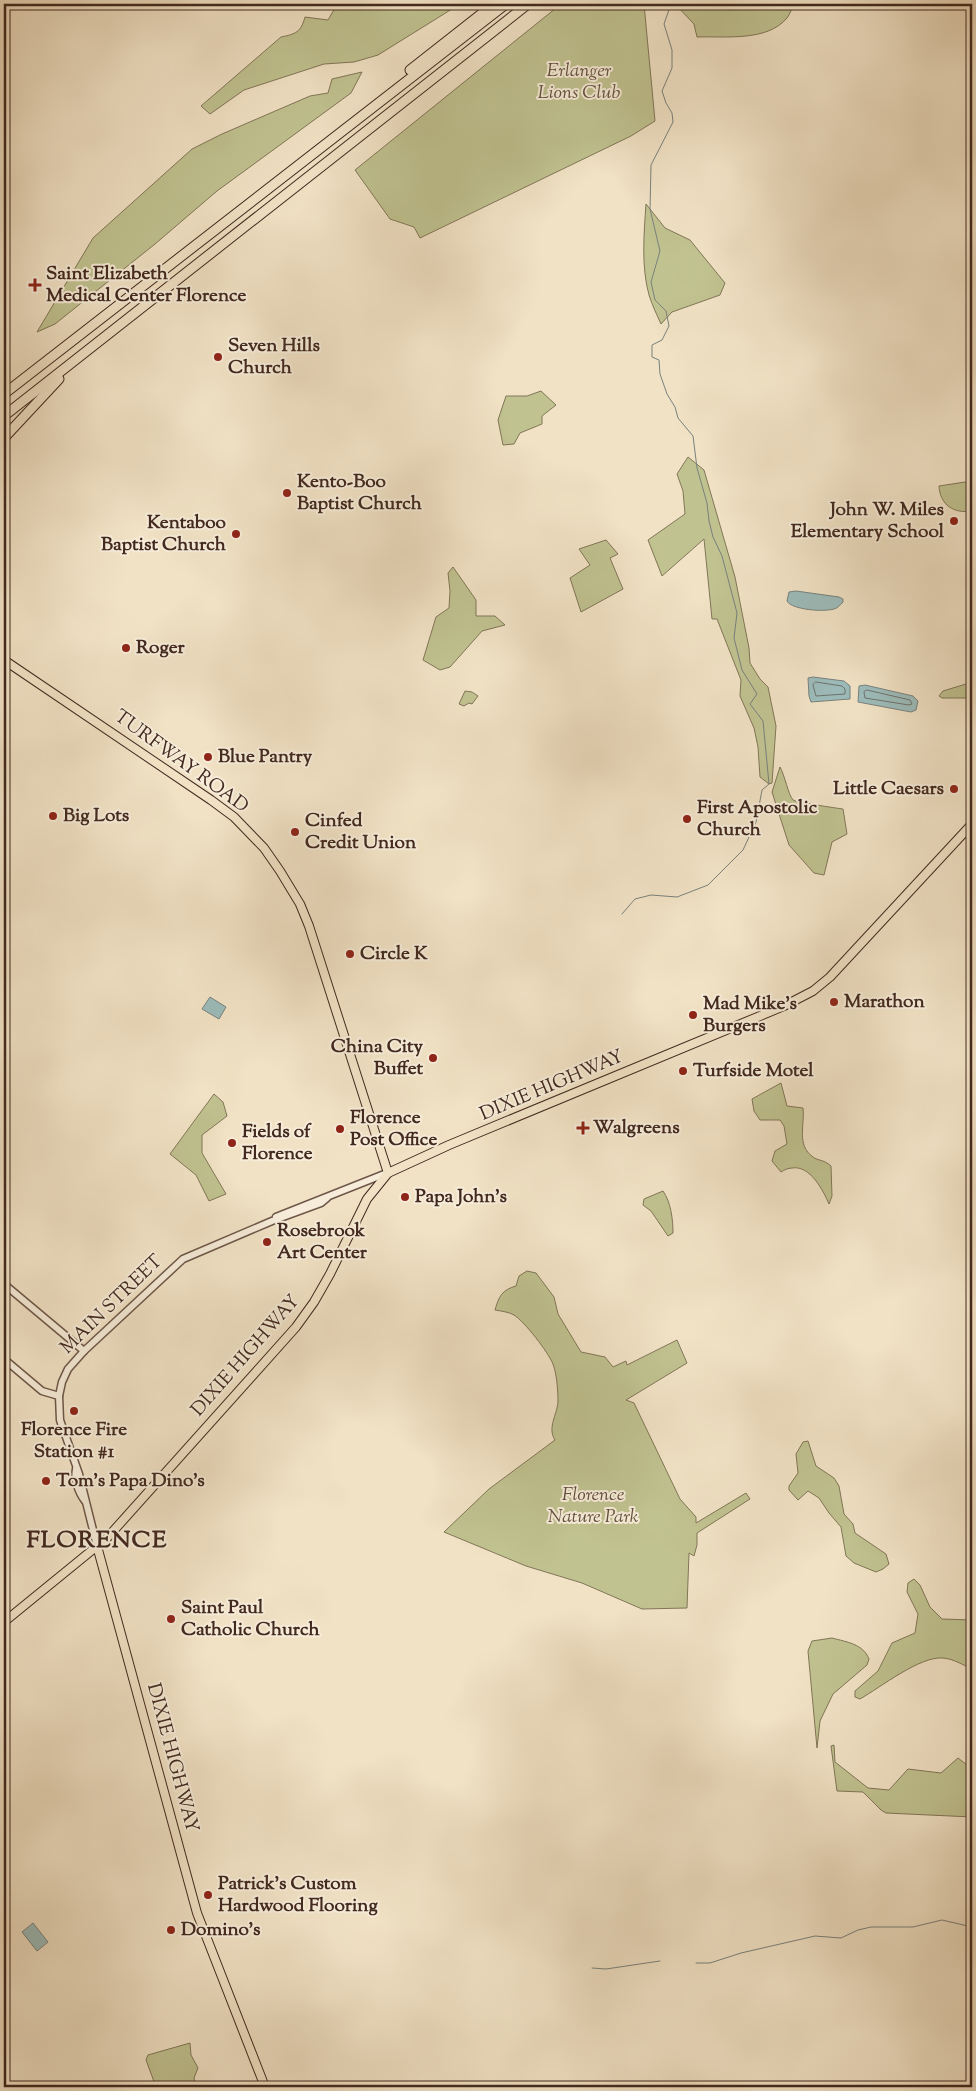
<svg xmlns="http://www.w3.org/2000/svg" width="976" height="2091" font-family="'Sorts Mill Goudy',serif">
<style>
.green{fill:#c0c290;stroke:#817658}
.water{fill:#9cbcbb;stroke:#78817d}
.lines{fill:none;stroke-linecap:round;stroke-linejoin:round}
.shore{stroke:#6f726d;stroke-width:1}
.stream{stroke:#78817d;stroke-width:1}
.minor-casing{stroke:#6e5748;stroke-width:9}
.major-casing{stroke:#42291f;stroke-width:10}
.highway-casing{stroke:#42291f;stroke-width:11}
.minor{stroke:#f6ecd9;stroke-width:6}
.major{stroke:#f1e2c5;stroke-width:8}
.highway{stroke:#f1e2c5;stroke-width:9}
.poi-dot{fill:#8f2418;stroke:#f6ecd9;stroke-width:2}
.labels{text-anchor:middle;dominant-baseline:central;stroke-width:4;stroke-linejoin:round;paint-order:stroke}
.park-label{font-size:19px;font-style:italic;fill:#624f3b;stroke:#f6ecd9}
.poi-label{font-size:19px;font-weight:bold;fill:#42291f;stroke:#f6ecd9;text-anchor:start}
.street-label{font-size:19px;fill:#42291f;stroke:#f6ecd9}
.district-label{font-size:24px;font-weight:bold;letter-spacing:1px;fill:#42291f;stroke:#f6ecd9}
</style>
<rect width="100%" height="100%" fill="#f1e2c5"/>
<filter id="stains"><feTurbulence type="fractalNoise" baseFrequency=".004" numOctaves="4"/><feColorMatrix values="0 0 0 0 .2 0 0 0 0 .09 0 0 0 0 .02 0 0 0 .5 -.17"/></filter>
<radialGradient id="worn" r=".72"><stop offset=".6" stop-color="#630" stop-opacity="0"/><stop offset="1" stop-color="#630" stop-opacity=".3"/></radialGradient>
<g class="green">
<path d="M 335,4 L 460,4 L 378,55 L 354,62 L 324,64 L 244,90 L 210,114 L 201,106 L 281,37 C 296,34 301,32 305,17 L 328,20 L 335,8 Z"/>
<polygon points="561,4 644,4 655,121 631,136 420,238 414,227 390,219 355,170"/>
<path d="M 675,4 L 720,4 L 730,10 L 761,4 L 794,4 C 792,8 790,14 787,18 C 767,42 725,36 697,37 L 694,24 Z"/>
<polygon points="362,72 351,93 217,191 155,244 55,324 37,332 93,238 192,149 222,134 310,96 328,93 332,79"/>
<path d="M 646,204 L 665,228 L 690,240 L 725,283 L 720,295 L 672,312 L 661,324 C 657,315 652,305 649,295 C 641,266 644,234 646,204 Z"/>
<polygon points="541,391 556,405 542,416 542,424 520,433 514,444 503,445 498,420 506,396 527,396"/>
<polygon points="688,457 704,470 735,577 749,648 750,663 760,679 768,687 776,726 772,783 769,784 760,777 758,747 754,728 740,696 741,680 717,619 712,619 704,539 662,576 648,540 685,514 683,491 677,474"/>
<path d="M 965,482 L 969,484 L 972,511 C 954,514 940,505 939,486 Z"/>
<polygon points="606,540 618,554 610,558 623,589 581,612 570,578 590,565 579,549"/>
<polygon points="453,567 476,600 476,616 495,616 505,625 482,631 450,667 440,670 423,660 436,617 449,608 450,591 448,573"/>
<polygon points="972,672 972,698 942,698 939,696 943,691 966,684"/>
<polygon points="465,691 472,692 478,696 472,704 469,703 464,706 459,704"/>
<path d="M 780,767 C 785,776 788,794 793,800 C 795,802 835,808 843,809 L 847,834 L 832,842 L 824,875 L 814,873 L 789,845 L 772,792 Z"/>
<path d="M 781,1083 L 787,1106 L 803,1108 C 805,1125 796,1145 813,1157 C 818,1161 823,1159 831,1166 L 832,1196 L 829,1204 C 823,1190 810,1165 792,1168 C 788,1168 784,1170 781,1172 L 772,1161 L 775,1151 L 787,1144 L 784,1126 L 780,1120 L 760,1120 L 754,1111 L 752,1099 Z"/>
<polygon points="214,1094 223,1102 227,1116 202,1135 202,1153 226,1194 209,1201 196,1175 170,1154"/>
<path d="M 663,1191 C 671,1202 673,1220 673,1233 L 668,1236 L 651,1211 L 643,1205 L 644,1199 Z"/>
<path d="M 527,1271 L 536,1273 L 554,1297 L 558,1314 L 581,1352 L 605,1357 L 613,1367 L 626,1361 L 627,1365 L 677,1340 L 687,1363 L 626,1400 L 634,1403 L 680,1499 L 696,1517 L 696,1523 L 746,1493 L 750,1499 L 697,1533 L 697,1545 L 694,1556 L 689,1553 L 687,1608 L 642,1609 L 582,1583 L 526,1566 L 444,1532 L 489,1489 L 555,1440 C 547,1428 557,1415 558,1402 C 558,1391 557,1375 553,1364 C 548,1352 525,1322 514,1315 C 509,1312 501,1311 495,1310 C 499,1296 502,1290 516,1286 L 519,1276 Z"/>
<polygon points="808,1441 816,1466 834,1478 839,1486 844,1514 853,1524 855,1533 886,1554 889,1564 883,1569 876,1572 854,1563 846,1556 841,1527 829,1513 819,1498 808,1491 798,1500 789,1490 789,1486 798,1473 796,1454 803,1442"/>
<path d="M 914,1579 L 920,1585 L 930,1607 L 942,1619 L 972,1620 L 972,1669 C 963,1665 954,1659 943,1658 C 920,1656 881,1687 860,1699 L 855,1697 L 855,1691 L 878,1671 L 892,1643 L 915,1633 L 918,1614 L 907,1592 L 908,1583 Z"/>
<path d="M 832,1638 C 847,1642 863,1644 869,1659 L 867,1665 L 833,1694 L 820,1721 L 817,1748 L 808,1651 L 812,1641 Z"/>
<polygon points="834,1745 835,1762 868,1788 889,1790 908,1769 941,1773 958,1758 972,1769 972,1817 886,1813 881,1810 863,1792 837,1791 831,1746"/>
<polygon points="190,2043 191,2055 198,2068 194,2078 196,2087 156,2087 146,2060 148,2055"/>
</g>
<g class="water">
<path d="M 796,591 L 839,597 L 843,599 L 843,602 C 840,605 838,608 834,609 C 824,612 792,610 787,601 L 789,592 Z"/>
<polygon points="813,677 844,681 850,686 850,699 811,702 809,696 808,678"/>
<polygon points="865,685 913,696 918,701 916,710 911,712 858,702 859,686"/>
<polygon points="210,997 226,1007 219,1019 202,1009"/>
<polygon points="33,1923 48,1942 37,1951 22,1932"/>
</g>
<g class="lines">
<g class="shore">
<polygon points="816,682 842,686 845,689 845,694 816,696 813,685"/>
<polygon points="867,690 910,700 912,704 909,705 865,698 864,692"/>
</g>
<g class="stream">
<polyline points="622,914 635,899 651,895 677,897 708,885 743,850 756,822 762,790 769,784 763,721 750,704 757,694 742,670 734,638 737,613 722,556 713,537 709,521 707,503 697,468 693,436 678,418 675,407 667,394 660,374 659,360 652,357 652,345 662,340 669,326 666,311 655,300 651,282 660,251 650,209 651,165 673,122 672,113 666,103 662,91 672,68 672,50 664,24 671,4"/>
<polyline points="696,1963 710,1963 741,1953 815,1936 841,1938 858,1930 871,1927 913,1927 942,1920 972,1927"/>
<polyline points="592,1968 606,1969 660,1961"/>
</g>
<g class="minor-casing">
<g id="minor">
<polyline points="276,1217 387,1173"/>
<polyline points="4,1284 84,1351"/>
<polyline points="4,1359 42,1391 59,1396"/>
<path d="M 76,1469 C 74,1479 78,1492 85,1501"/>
<polyline points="97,1546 79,1474 60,1420 59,1396 62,1382 68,1369 84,1351 183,1259 272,1221 321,1203 327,1198"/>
</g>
</g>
<g class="major-casing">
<g id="major">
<polyline points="4,660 211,800 234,817 264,848 280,871 300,904 309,926 388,1173"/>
<polyline points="97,1546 197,1913 265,2087"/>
<polyline points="4,1622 107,1538 296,1327 314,1302 330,1274 367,1199 388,1173 449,1145 784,1006 813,991 830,977 972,824"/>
</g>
</g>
<g class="highway-casing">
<g id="highway">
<polyline points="410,70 494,4"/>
<polyline points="4,394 506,4"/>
<polyline points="4,416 528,4"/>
<polyline points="4,438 59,379"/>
</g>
</g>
<use href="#minor" class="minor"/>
<use href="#major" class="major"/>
<use href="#highway" class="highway"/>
</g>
<g class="poi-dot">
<path d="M32.5 277.5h5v5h5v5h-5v5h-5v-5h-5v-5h5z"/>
<circle cx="218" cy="357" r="5"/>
<circle cx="287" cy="493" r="5"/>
<circle cx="954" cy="521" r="5"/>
<circle cx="236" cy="534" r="5"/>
<circle cx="126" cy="648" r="5"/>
<circle cx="208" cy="757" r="5"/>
<circle cx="954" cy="789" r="5"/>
<circle cx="53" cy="816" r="5"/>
<circle cx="687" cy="819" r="5"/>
<circle cx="295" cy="832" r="5"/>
<circle cx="350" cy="954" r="5"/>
<circle cx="834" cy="1002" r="5"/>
<circle cx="693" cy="1015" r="5"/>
<circle cx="433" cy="1058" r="5"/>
<circle cx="683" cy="1071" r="5"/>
<path d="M580.5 1120.5h5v5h5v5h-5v5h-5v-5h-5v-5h5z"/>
<circle cx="340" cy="1129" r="5"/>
<circle cx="232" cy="1143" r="5"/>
<circle cx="405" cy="1197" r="5"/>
<circle cx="267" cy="1242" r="5"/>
<circle cx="74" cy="1411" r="5"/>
<circle cx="46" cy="1481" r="5"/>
<circle cx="171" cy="1619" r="5"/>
<circle cx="208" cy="1895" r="5"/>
<circle cx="171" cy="1930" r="5"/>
</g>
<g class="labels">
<g class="park-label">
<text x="579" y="71">Erlanger<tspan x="579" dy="22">Lions Club</tspan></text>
<text x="593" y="1495">Florence<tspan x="593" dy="22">Nature Park</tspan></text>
</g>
<g class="poi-label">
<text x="46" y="274">Saint Elizabeth<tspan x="46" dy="22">Medical Center Florence</tspan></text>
<text x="228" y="346">Seven Hills<tspan x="228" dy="22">Church</tspan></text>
<text x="297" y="482">Kento-Boo<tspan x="297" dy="22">Baptist Church</tspan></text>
<text x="944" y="510" text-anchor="end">John W. Miles<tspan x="944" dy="22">Elementary School</tspan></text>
<text x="226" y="523" text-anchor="end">Kentaboo<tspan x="226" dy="22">Baptist Church</tspan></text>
<text x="136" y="648">Roger</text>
<text x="218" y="757">Blue Pantry</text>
<text x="944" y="789" text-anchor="end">Little Caesars</text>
<text x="697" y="808">First Apostolic<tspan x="697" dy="22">Church</tspan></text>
<text x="63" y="816">Big Lots</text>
<text x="305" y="821">Cinfed<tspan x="305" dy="22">Credit Union</tspan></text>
<text x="360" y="954">Circle K</text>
<text x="844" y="1002">Marathon</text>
<text x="703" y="1004">Mad Mike’s<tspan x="703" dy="22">Burgers</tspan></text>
<text x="423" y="1047" text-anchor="end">China City<tspan x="423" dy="22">Buffet</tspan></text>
<text x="693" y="1071">Turfside Motel</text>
<text x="350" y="1118">Florence<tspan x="350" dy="22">Post Office</tspan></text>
<text x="593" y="1128">Walgreens</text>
<text x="242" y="1132">Fields of<tspan x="242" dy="22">Florence</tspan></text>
<text x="415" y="1197">Papa John's</text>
<text x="277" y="1231">Rosebrook<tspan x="277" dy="22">Art Center</tspan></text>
<text x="74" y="1430" text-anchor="middle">Florence Fire<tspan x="74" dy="22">Station #1</tspan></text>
<text x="56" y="1481">Tom's Papa Dino's</text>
<text x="181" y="1608">Saint Paul<tspan x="181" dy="22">Catholic Church</tspan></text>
<text x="218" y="1884">Patrick’s Custom<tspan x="218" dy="22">Hardwood Flooring</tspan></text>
<text x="181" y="1930">Domino's</text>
</g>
<g class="street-label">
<text transform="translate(181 762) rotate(36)">TURFWAY ROAD</text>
<text transform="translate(552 1086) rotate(-23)">DIXIE HIGHWAY</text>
<text transform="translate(112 1305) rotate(-44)">MAIN STREET</text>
<text transform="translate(246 1356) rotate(-49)">DIXIE HIGHWAY</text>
<text transform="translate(172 1758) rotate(75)">DIXIE HIGHWAY</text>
</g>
<g class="district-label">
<text x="97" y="1541">FLORENCE</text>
</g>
</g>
<rect width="976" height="2091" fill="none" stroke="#f1e2c5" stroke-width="20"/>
<rect x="5" y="5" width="966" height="2081" fill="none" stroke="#42291f" stroke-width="2.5"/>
<rect x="10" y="10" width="956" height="2071" fill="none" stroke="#42291f"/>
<rect width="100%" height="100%" filter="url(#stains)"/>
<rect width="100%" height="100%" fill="url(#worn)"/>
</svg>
